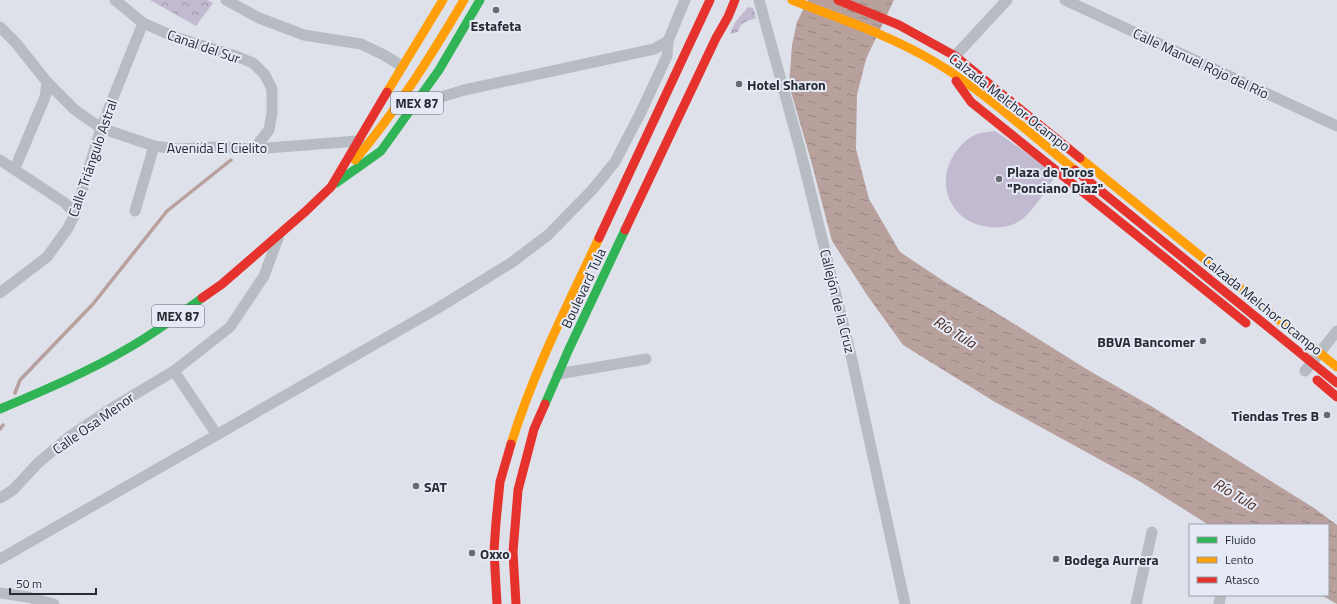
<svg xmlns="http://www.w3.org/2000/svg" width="1337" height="604" font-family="'Titillium Web',sans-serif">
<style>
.grass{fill:#c1bad0}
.park{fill:url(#park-crowns)}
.water{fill:url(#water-ripples)}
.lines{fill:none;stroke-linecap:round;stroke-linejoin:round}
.stream{stroke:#b8a09d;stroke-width:3.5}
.street{stroke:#b7bcc2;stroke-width:11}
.fast{stroke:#30b455;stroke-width:9}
.slow{stroke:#ff9f0a;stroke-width:9}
.jam{stroke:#e5322d;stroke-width:9}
.poi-dot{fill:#666b71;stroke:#e5eaf6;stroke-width:1.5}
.labels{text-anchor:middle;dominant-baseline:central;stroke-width:4;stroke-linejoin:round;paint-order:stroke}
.shield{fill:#e5eaf6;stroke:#5f656c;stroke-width:1}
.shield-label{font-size:13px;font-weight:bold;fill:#262c31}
.poi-label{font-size:14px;font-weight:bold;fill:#262c31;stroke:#e5eaf6;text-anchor:start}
.street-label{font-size:14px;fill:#262c31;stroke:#e5eaf6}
.water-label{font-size:15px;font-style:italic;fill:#4e2a21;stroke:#e5eaf6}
</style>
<defs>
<pattern id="park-crowns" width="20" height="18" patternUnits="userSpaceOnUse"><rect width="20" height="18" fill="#c1bad0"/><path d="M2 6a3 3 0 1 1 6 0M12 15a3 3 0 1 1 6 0" fill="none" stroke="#9d97a9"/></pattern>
<pattern id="water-ripples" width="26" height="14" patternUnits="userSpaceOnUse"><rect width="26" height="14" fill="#b8a09d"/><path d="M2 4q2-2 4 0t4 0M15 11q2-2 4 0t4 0" fill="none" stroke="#958381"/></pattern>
</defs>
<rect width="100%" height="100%" fill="#dee1e9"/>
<path class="grass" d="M 995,131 L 1057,174 C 1046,189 1033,214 1016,223 C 1009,227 997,228 989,227 C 983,226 977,225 971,222 C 943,208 938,173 958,149 C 963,143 969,137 977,134 C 982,132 989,132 995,131 Z"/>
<g class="park">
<polygon points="150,0 208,0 213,3 196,26"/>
<path d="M 748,7 L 753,8 L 755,13 L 756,18 L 745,22 L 740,26 L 738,32 L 730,34 C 735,20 739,18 748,7 Z"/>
</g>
<polygon class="water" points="808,0 894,0 866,59 857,95 856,149 869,199 900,252 945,282 1003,317 1088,370 1151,406 1314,508 1337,525 1337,604 1321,595 1328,595 1328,525 1209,525 1139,481 995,402 903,345 867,295 832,241 810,157 789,85 792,45 797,22"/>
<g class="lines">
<g class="stream">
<polyline points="15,393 20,380 93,304 167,211 231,160"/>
<polyline points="0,429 3,425"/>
</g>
<g class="street">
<polyline points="115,0 143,23 175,37 236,56 253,63 265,75 272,89 272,113 269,130 254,149"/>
<polyline points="226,0 259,18 304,35 361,44 384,55 402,66"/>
<polyline points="759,0 800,149 852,360 905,604"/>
<polyline points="1065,0 1337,126"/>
<polyline points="0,27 16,43 47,82 75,110 101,128 154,146 177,149 215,147 254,149 357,141 360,143"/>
<polyline points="955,56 1007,0"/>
<polyline points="415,105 464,90 654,49 668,41"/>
<polyline points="0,160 65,203 75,214"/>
<polyline points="15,168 45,97 47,82"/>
<polyline points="135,211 154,146"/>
<polyline points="0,293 47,257 68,228 75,214 101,128 143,23"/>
<polyline points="174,371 217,435"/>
<polyline points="1305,371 1337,331"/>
<polyline points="558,374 646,359"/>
<polyline points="0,498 13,490 38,463 70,436 112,408 174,371 230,327 264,276 278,238"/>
<polyline points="0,559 438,308 511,263 548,235 593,189 615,162 641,112 667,56 668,41 685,0"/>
<polyline points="0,593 28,597 54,604"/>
<polyline points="1136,604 1152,532"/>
<polyline points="1219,604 1221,595"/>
</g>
<g class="fast">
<polyline points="336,183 381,151 439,70 480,0"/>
<polyline points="545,404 569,349 625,230"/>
<path d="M 0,409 C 45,390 90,371 132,346 C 156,332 179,315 202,298"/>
</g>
<g class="slow">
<path d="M 792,0 C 840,19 890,35 935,62 C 985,92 1029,133 1075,170"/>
<polyline points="387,92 443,0"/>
<polyline points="1080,158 1337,367"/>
<path d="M 355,160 C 397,110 431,56 464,0"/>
<path d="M 511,444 C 533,373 567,306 599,238"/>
</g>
<g class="jam">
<polyline points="838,0 899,25 955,56 1080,158"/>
<polyline points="956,81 971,102 1246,323"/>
<polyline points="1075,170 1337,383"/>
<polyline points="625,230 716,38 728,17 735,0"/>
<polyline points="599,238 710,0"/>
<polyline points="202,298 222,284 306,211 331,187 387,92"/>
<polyline points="1317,380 1337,397"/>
<polyline points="497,604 494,551 496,522 500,482 511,444"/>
<polyline points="516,604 513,552 518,490 534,429 545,404"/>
</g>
</g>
<g class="poi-dot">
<circle cx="496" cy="10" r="4"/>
<circle cx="739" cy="84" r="4"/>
<circle cx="999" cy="179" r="4"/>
<circle cx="1203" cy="341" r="4"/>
<circle cx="1327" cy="415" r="4"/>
<circle cx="416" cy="486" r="4"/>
<circle cx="472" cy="553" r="4"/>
<circle cx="1056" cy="559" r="4"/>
</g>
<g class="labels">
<g class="shield">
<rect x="391" y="92" width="52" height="22" rx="3"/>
<rect x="152" y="305" width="52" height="22" rx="3"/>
</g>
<g class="shield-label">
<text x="417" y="103">MEX 87</text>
<text x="178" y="316">MEX 87</text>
</g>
<g class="poi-label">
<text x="496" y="25" text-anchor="middle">Estafeta</text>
<text x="747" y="84">Hotel Sharon</text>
<text x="1007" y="171">Plaza de Toros<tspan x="1007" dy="16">"Ponciano Díaz"</tspan></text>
<text x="1195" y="341" text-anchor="end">BBVA Bancomer</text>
<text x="1319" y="415" text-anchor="end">Tiendas Tres B</text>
<text x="424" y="486">SAT</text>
<text x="480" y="553">Oxxo</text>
<text x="1064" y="559">Bodega Aurrera</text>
</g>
<g class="street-label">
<text transform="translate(204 46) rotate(19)">Canal del Sur</text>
<text transform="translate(1201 63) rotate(25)">Calle Manuel Rojo del Río</text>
<text transform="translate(1010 102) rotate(38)">Calzada Melchor Ocampo</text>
<text x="217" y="147">Avenida El Cielito</text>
<text transform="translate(92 158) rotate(-71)">Calle Triángulo Astral</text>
<text transform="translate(583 288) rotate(-65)">Boulevard Tula</text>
<text transform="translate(838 301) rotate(76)">Callejón de la Cruz</text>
<text transform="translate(1263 305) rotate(39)">Calzada Melchor Ocampo</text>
<text transform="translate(93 423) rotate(-35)">Calle Osa Menor</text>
</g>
<g class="water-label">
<text transform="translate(955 332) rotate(32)">Río Tula</text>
<text transform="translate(1235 494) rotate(31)">Río Tula</text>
</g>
</g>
<rect x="1189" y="524" width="140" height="72" fill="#e5eaf6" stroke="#999ea7"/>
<rect x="1197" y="537" width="20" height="6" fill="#30b455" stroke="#999ea7"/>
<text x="1225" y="544" font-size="12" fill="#262c31">Fluido</text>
<rect x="1197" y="557" width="20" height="6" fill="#ff9f0a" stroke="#999ea7"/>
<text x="1225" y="564" font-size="12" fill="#262c31">Lento</text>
<rect x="1197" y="577" width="20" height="6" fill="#e5322d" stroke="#999ea7"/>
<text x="1225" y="584" font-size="12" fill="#262c31">Atasco</text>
<path d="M10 588v6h86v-6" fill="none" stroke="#262c31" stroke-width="2"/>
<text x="16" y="588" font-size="12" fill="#262c31" stroke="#e5eaf6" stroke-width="3" paint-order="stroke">50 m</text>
</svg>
